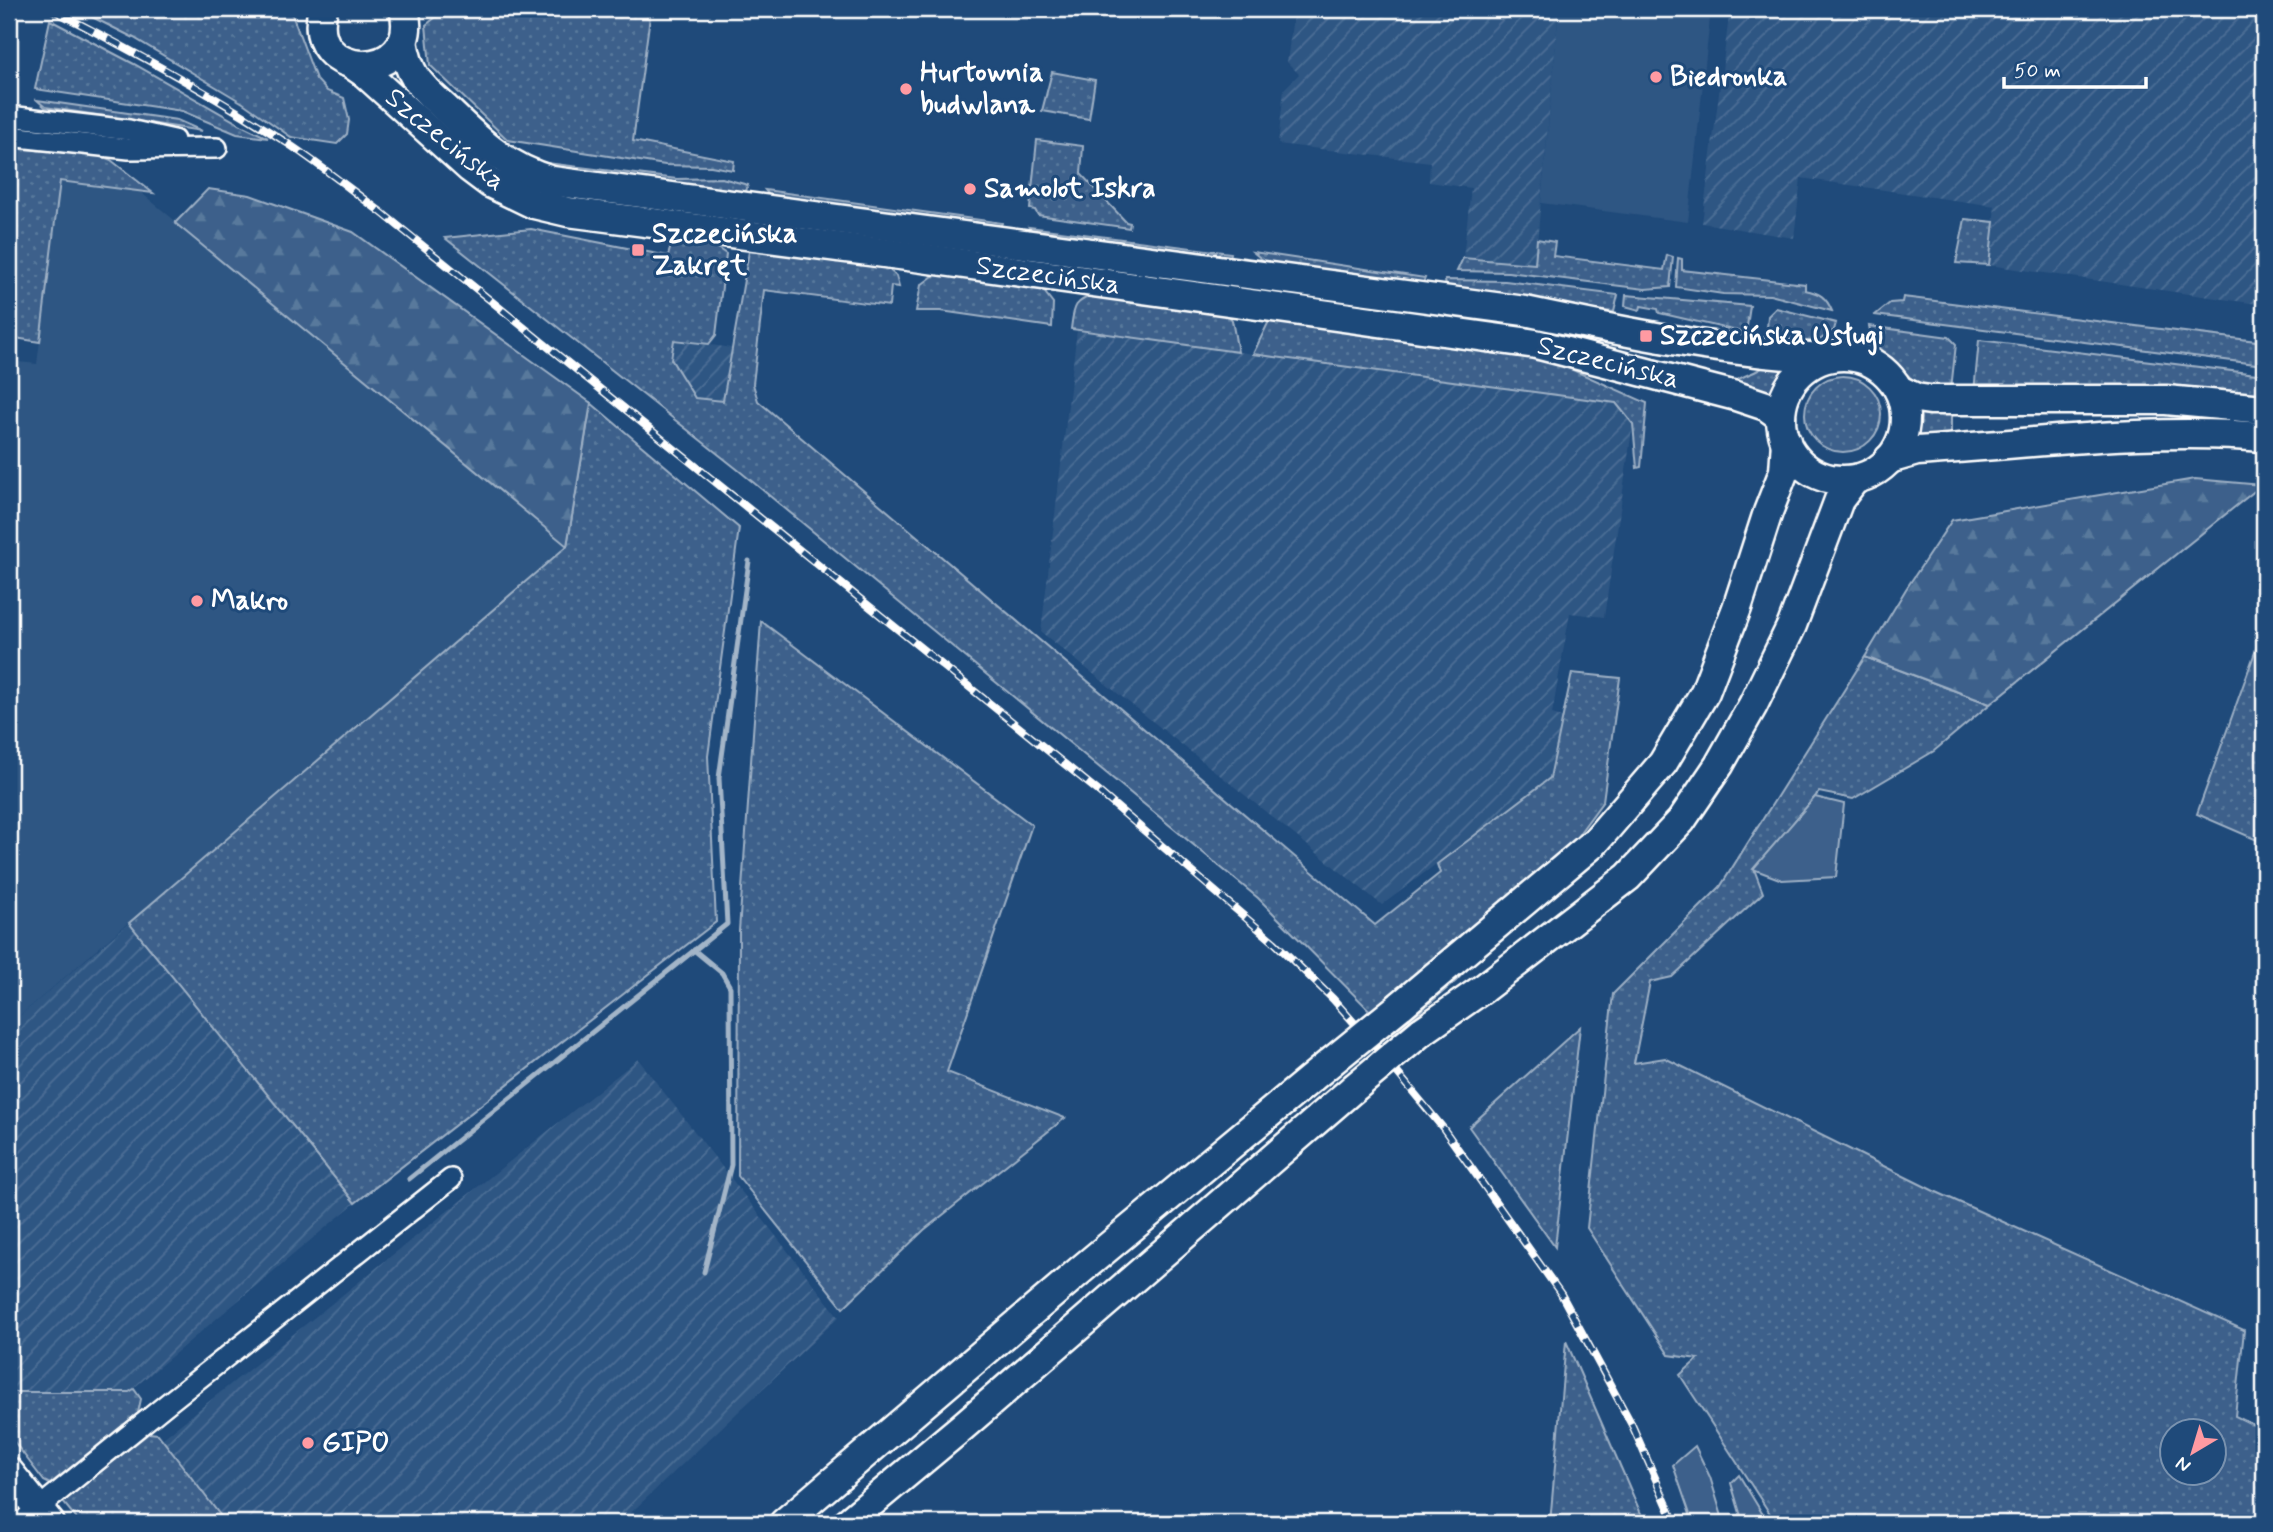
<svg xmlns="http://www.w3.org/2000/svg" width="2273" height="1532" font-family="Mynerve,sans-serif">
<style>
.built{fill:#2e5683}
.industrial{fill:url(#industrial-furrows)}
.grass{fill:url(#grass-dots);stroke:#9eb0c5;stroke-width:2;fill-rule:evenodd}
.forest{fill:url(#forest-firs);stroke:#9eb0c5;stroke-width:2}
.garden{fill:#3c618b;stroke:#9eb0c5;stroke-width:2}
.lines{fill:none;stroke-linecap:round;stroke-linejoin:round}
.stream{stroke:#a3b5c8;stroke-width:5}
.minor-casing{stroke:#fff;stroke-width:24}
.secondary-casing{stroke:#fff;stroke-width:33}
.minor{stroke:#1f4a7a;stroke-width:19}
.secondary{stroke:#1f4a7a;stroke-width:28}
.rail-casing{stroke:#fff;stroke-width:8}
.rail{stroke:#1f4a7a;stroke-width:5;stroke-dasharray:16;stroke-linecap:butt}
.secondary-bridge-casing{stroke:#fff;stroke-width:33;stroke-linecap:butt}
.secondary-bridge{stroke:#1f4a7a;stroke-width:28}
.poi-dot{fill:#ff9aa2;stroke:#1f4a7a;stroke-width:2.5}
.labels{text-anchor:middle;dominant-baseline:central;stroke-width:6;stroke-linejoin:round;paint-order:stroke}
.poi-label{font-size:28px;font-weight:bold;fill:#fff;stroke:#1f4a7a;text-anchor:start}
.street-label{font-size:28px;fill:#fff;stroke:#1f4a7a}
</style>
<defs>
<pattern id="industrial-furrows" width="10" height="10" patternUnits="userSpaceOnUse" patternTransform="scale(1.75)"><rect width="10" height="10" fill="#2e5683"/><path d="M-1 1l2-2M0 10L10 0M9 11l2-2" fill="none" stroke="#4d6f96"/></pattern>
<pattern id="grass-dots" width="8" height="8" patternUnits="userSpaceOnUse" patternTransform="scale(1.75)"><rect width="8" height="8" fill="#3c618b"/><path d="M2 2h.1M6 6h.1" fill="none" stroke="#59799c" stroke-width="1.8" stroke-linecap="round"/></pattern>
<pattern id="forest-firs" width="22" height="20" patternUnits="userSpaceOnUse" patternTransform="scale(1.75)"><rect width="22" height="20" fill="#3c618b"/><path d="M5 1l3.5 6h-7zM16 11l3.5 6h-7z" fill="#59799c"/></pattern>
</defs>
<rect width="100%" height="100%" fill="#1f4a7a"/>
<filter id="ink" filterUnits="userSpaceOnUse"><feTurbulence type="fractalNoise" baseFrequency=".0143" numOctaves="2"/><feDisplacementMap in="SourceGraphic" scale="14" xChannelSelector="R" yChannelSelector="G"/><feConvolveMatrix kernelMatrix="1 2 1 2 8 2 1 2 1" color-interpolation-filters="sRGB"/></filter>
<g filter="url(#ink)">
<g class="built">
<polygon points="1559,9 1711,9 1688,222 1541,203"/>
<polygon points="60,181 138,190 567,546 9,1025 9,361 37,364"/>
</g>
<g class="industrial">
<polygon points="1294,9 1559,9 1535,264 1463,258 1471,188 1429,182 1430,162 1278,144 1284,89 1299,74 1287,62"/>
<polygon points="1730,9 2264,9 2264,305 1989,265 1995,206 1801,178 1794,238 1702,223"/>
<polygon points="1077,330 1616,403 1633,424 1604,617 1570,613 1552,714 1562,717 1550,778 1382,905 1041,632"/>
<polygon points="674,340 732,348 723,402 695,398 671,359"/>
<polygon points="129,923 355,1203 129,1392 9,1392 9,1025"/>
<polygon points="638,1059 839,1317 620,1523 226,1523 162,1439"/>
</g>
<g class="grass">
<polygon points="76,9 290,9 316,79 327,91 344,98 349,120 347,134 337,144 291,137 243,103 134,38"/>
<polygon points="446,9 651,9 633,141 734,161 733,170 711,166 665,165 508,140 430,65 426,25"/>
<polygon points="50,20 134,64 243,126 268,138 237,134 182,111 35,89"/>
<polygon points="1052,72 1095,80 1089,119 1042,111"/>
<polygon points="37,100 177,120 202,131 45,107"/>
<polygon points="1037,140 1083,146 1081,174 1126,222 1130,223 1129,228 1038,215 1035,210 1030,209"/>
<polygon points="9,148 99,155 111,160 153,193 60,181 40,342 9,337"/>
<polygon points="489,156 677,179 722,178 748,185 745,194 740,199"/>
<polygon points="765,190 1002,223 999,229 777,205"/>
<polygon points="1965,219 1994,222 1989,265 1956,263"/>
<polygon points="1029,227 1231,253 1230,259 1038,238"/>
<polygon points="531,229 668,256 671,245 710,243 726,254 716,335 709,344 674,340 671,359 695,398 723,401 749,251 884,265 896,276 899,287 891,286 889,306 764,290 753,384 758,401 1375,925 1440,873 1437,864 1550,778 1572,673 1620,678 1603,801 1548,876 1508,925 1456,981 1393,1034 1258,898 737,469 445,238"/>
<polygon points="1537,239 1555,242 1553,256 1664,270 1667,255 1673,257 1670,287 1645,289 1508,272 1457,271 1463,258 1535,264"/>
<polygon points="1253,252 1425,278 1423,283 1411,287 1269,265"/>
<path d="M 1678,258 L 1682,259 L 1682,270 L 1805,284 L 1805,290 C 1820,293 1826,297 1832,311 L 1770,295 L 1723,294 L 1676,287 Z"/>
<polygon points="937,273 1039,285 1053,303 1052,327 941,311 916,311 921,285"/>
<polygon points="1445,280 1505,281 1618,295 1614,312 1451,294 1446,288"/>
<path d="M 1096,294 L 1224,310 L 1232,320 L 1238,352 L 1071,329 C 1074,306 1073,302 1096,294 Z"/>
<polygon points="1626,295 1750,306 1746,333 1659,313 1658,309 1641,306 1640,310 1625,306"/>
<polygon points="1903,297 2264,342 2264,365 1875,315 1890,303 1902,302"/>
<polygon points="1776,308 1836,323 1834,330 1815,343 1766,341 1768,316"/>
<polygon points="1270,319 1537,354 1647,403 1641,467 1637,468 1633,424 1616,403 1253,354"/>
<polygon points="1869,326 1949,337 1956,344 1951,389 1926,389 1916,383 1876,345 1872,339"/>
<polygon points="1979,340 2264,375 2264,399 1974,392"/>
<path d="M 1766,364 L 1794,367 L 1794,370 L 1775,397 L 1733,384 C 1742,373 1757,375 1766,364 Z"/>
<circle cx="1843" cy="414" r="38"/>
<polygon points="591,403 739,528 708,756 716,922 355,1203 129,923 567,546"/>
<polygon points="1916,411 1951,411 1951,438 1907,440 1912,415"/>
<polygon points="761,621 1032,825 947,1072 1065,1118 924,1230 843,1308 738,1176 739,931"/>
<polygon points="2264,627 2264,843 2197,814"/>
<path d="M 1865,657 L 1990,704 L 1934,751 L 1853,799 L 1819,792 L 1754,869 L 1763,893 L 1672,977 L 1650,982 L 1634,1063 L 1665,1058 L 1932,1190 L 2244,1330 L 2235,1416 L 2264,1430 L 2264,1523 L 1776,1523 L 1680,1375 L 1698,1359 L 1669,1355 L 1587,1228 L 1613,994 L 1720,887 ZM 2172,1430 L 2214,1430 L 2214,1472 L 2172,1472 Z"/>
<polygon points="1580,1027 1555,1247 1469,1127"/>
<polygon points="1566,1341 1645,1523 1550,1523"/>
<polygon points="134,1389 141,1399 138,1413 50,1484 44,1481 9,1435 9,1392 129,1392"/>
<polygon points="149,1433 158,1434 226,1523 80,1523 63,1502"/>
</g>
<g class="forest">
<polygon points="208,189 250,195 353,232 591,403 567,546 175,223"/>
<polygon points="2195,479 2262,485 1990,704 1865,657 1906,589 1952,520"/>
</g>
<g class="garden">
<polygon points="1815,797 1844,804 1836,877 1782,880 1753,869"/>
<polygon points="1695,1446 1710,1477 1724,1523 1693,1523 1673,1465"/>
<polygon points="1739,1475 1768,1523 1743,1523 1731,1483"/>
</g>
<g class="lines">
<g class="stream">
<polyline points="694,950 722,973 730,987 731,1165 704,1272"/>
<polyline points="409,1179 727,924 719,778 749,561"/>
</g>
<g class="minor-casing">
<g id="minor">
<polyline points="9,116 129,130 174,140"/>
<polyline points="9,136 129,149 217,148"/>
<polyline points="20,1523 168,1403 451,1179"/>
</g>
</g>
<g class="secondary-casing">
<g id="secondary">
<path d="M 323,9 C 303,83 423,84 404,9"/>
<path d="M 403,41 C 405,53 408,66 415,77 C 423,89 434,98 445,108 C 480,142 505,167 552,181 L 1525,311 C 1624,332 1723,352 1824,358"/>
<polyline points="353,65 366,74 470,168 490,183 534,204 568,212 915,257 1536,344 1736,396 1766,406 1781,417"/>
<circle cx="1843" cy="418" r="62"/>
<polyline points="1899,390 1916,398 1930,400 2166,400 2264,409"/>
<path d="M 1889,459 L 1917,451 C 2030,444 2152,427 2264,437"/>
<polyline points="1400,1006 1595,842 1663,763 1705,692 1737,608 1768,512 1784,471 1786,441"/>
<polyline points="1421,1032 1484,988 1628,877 1681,821 1719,765 1753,705 1792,625 1839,500 1855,479"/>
<polyline points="9,1472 50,1523"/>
<polyline points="9,1522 10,1523"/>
<polyline points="784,1523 1083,1268 1331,1062"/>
<polyline points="847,1523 962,1427 1354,1088"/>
</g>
</g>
<use href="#minor" class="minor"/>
<use href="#secondary" class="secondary"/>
<g class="rail-casing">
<path id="rail" d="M 51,9 C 131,50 211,93 287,143 C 319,164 350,189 381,212 L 1098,791 L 1274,942 L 1333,999 L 1381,1053 L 1443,1128 L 1561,1294 L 1632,1425 L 1675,1523"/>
</g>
<use href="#rail" class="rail"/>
<g class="secondary-bridge-casing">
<g id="secondary-bridge">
<polyline points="1331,1062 1400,1006"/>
<polyline points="1354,1088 1421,1032"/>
</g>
</g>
<use href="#secondary-bridge" class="secondary-bridge"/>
</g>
</g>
<g class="poi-dot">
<circle cx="1656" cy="77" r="7"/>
<circle cx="906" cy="89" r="7"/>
<circle cx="970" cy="189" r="7"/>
<rect x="631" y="243" width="14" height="14" rx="3.5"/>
<rect x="1639" y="329" width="14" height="14" rx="3.5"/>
<circle cx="197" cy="601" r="7"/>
<circle cx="308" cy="1443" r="7"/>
</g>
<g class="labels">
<g class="poi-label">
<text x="920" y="73">Hurtownia<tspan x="920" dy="32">budwlana</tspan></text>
<text x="1670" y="77">Biedronka</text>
<text x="984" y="189">Samolot Iskra</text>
<text x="652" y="234">Szczecińska<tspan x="652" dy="32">Zakręt</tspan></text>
<text x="1660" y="336">Szczecińska Usługi</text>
<text x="211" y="601">Makro</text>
<text x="322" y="1443">GIPO</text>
</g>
<g class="street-label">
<text transform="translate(445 140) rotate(39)">Szczecińska</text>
<text transform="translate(1048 276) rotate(8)">Szczecińska</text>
<text transform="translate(1608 363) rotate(14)">Szczecińska</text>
</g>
</g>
<rect width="2273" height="1532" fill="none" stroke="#1f4a7a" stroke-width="35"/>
<rect x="18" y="18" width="2238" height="1497" fill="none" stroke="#fff" stroke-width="2.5" filter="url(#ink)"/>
<g transform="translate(2193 1452) rotate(218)"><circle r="33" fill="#1f4a7a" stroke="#7992af" stroke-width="2"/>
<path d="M0-5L12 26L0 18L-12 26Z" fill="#ff9aa2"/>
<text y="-10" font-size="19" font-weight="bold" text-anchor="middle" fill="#ffffff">N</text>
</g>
<path d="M2004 77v10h142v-10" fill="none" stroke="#ffffff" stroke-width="3.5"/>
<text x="2014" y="77" font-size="21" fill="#ffffff" stroke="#1f4a7a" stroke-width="5" paint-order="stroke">50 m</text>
</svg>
